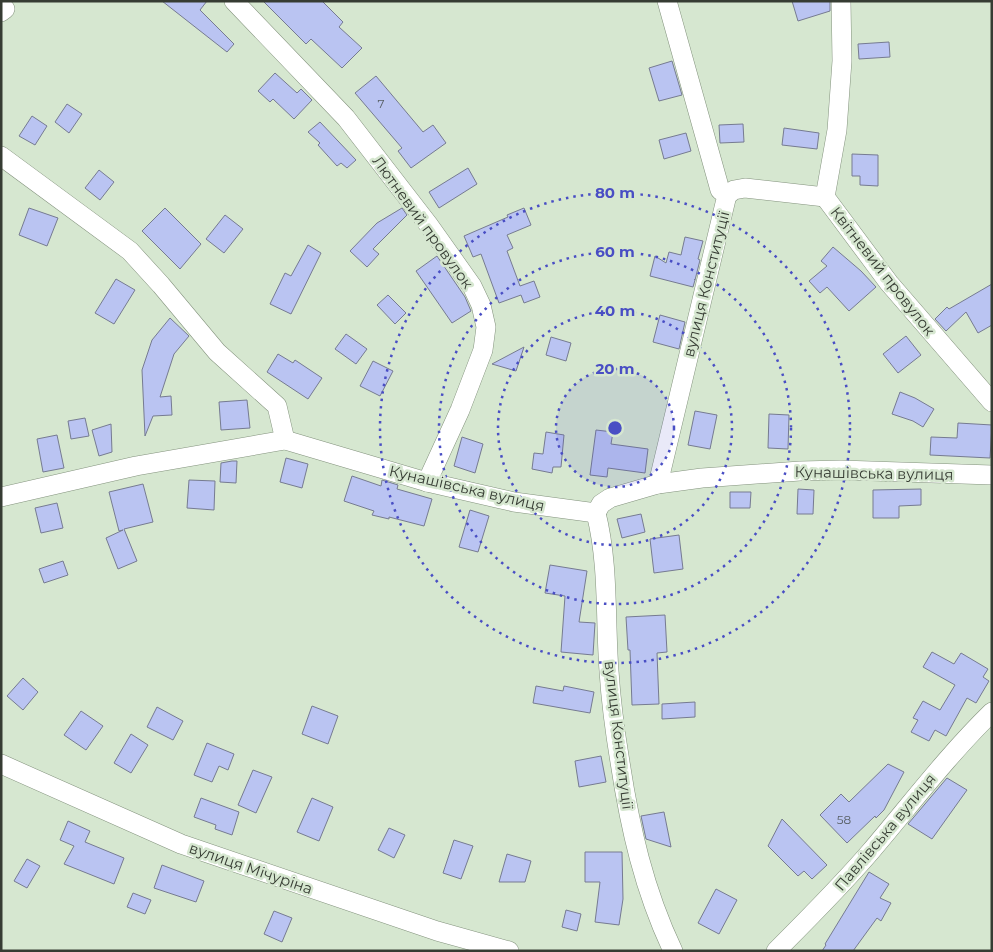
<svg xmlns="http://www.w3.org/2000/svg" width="993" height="952" font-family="Montserrat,sans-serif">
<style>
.building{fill:#bac4f2;stroke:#767b91}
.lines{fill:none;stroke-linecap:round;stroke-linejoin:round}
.minor-casing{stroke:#83927d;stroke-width:20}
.minor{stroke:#fff;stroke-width:19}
.ring{fill:none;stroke:#494ec4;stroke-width:2.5;stroke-dasharray:2.5 5}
.labels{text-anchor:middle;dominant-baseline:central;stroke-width:5;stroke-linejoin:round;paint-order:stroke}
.number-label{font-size:12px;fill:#575e63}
.street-label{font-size:15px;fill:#363c33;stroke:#d6e7d0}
.centre{fill:#494ec4;stroke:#d6e7d0;stroke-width:2.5}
.ring-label{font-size:15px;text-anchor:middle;font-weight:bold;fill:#494ec4;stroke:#d6e7d0;stroke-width:5;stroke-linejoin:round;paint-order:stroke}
</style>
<rect width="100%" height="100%" fill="#d6e7d0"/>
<g class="building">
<polygon points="162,1 207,1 200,10 234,44 227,52"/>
<polygon points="263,1 322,1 343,22 339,27 362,48 342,68 311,39 306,44"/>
<polygon points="792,1 830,1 830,11 798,21"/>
<polygon points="889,42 890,57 859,59 858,44"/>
<polygon points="672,61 682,95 659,101 649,68"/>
<polygon points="275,73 297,93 301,89 312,100 294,119 273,99 270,102 258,91"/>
<polygon points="376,76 423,132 433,125 446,143 411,168 398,151 402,148 355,93"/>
<polygon points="67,104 82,114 69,133 55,122"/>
<polygon points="32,116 47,126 35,145 19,136"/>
<polygon points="320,122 356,160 347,168 341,163 337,166 318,145 320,143 308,132"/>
<polygon points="743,124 744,142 720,143 719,125"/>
<polygon points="784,128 819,133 817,149 782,145"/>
<polygon points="686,133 691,151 664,159 659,140"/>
<polygon points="852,154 878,155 878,186 860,185 860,176 852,176"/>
<polygon points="468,168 477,184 439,208 429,192"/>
<polygon points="99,170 114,182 100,200 85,188"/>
<polygon points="29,208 58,218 47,246 19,235"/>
<polygon points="165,208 201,244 180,269 142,231"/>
<polygon points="402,208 407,215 373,249 379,254 367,267 350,251 377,223"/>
<polygon points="524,208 531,225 507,235 513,248 507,251 520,286 534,281 540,297 524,303 521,295 499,303 481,254 473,257 464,236 508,217 507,215"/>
<polygon points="225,215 243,229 224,253 206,239"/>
<polygon points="685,237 703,241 698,259 700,260 695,280 694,279 695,280 693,287 650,276 655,256 666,263 669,252 681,255"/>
<polygon points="308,245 321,253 291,314 270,304 285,273 291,276"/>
<polygon points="833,247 861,271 876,287 849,311 827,287 820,293 809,281 827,266 821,261"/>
<polygon points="437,256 465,297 471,311 452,323 416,271"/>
<polygon points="116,279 135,290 114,324 95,313"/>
<polygon points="992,284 992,325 978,333 966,312 946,331 935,319 947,307 949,309"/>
<polygon points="388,295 406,313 395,324 377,305"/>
<polygon points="660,315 685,322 679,349 653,342"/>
<polygon points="170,318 189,336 174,354 160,397 171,396 172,415 153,416 145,436 142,370 152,340"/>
<polygon points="346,334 367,349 356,364 335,349"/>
<polygon points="906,336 921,355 898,373 883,354"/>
<polygon points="551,337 571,343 566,361 546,355"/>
<polygon points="524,347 516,371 492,364"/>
<polygon points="278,354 293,363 295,360 322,378 308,399 267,372"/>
<polygon points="373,361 393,371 380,396 360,386"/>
<polygon points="900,392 915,398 934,409 923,427 913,421 892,414"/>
<polygon points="247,400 250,428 221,430 219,402"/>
<polygon points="695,411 717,415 710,449 688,445"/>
<polygon points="769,414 789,415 788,449 768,448"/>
<polygon points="85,418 89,436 71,439 68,421"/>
<polygon points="958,423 992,425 990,458 930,455 931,437 957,438"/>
<polygon points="111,424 112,452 99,456 92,430"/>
<polygon points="596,430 613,432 611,444 648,449 645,473 608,468 607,477 590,475"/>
<polygon points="546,432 564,435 561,467 553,467 552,473 532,469 534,453 543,454"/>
<polygon points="57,435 64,468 43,472 37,439"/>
<polygon points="462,437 483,444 475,473 454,466"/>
<polygon points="286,458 308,464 302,488 280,482"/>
<polygon points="232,461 237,461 236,483 220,482 221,463"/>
<polygon points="352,476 381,486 382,480 398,485 397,489 432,499 424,526 389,517 389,519 372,515 374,511 344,501"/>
<polygon points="189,480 215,481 214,510 187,508"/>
<polygon points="143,484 153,522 124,529 137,561 118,569 106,538 123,530 119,531 109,492"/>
<polygon points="798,489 814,490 813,514 797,514"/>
<polygon points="921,489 921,505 899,506 899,518 873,518 873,490"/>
<polygon points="730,492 751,492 750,508 730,508"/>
<polygon points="57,503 63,528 41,533 35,508"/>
<polygon points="470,510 489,516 478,552 459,547"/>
<polygon points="641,514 645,532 622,538 617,519"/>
<polygon points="679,535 683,569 654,573 650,539"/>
<polygon points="63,561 68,575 44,583 39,569"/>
<polygon points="550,565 587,571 579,622 595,623 593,655 561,652 565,596 545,593"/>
<polygon points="665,615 667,652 657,653 659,704 632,705 630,650 628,650 626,617"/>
<polygon points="932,652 954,664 961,653 988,669 983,677 989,681 976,703 967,698 946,736 935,730 929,741 911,732 918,720 913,718 923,701 940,710 955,685 923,667"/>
<polygon points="23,678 38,692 23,710 7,696"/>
<polygon points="536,686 563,691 564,686 594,692 590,713 533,703"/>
<polygon points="695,702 695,717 662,719 662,704"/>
<polygon points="312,706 338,716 328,744 302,734"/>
<polygon points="157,707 183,721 173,740 147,727"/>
<polygon points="81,711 103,726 86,750 64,735"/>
<polygon points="131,734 148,745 131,773 114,763"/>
<polygon points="207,743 234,754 228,770 219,766 212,782 194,775"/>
<polygon points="601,756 606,782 579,787 575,761"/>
<polygon points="888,764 904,772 884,810 876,818 875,816 847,843 820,815 841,794 849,802"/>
<polygon points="253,770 272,777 256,813 238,805"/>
<polygon points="947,778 967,790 932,839 908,824"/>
<polygon points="201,798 239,812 232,835 215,829 216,825 194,817"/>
<polygon points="312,798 333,807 319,841 297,832"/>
<polygon points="664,812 671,847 646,839 641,816"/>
<polygon points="782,819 827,865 812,879 804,871 798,876 768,846"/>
<polygon points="68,821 90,831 85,842 124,858 114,884 64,864 74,846 60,840"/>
<polygon points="389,828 405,835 394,858 378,850"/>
<polygon points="454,840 473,846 461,879 443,873"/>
<polygon points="585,852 622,852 623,899 619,925 595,922 600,882 585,882"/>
<polygon points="507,854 531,861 525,882 499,882"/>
<polygon points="27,859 40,866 27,888 14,881"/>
<polygon points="162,865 204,881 196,902 154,888"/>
<polygon points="869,872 889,884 880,898 891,903 881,921 877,918 853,951 822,951 826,945 825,944"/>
<polygon points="716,889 737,900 719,934 698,923"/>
<polygon points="133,893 151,900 145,914 127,907"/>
<polygon points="566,910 581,914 577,931 562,927"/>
<polygon points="274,911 292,918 282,942 264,934"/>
</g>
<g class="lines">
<g class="minor-casing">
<g id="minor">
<polyline points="234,1 346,118 428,224 472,286 481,305 486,327 483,350 460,410 427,482"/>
<polyline points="841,1 842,61 837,130 825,197 889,283 992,402"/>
<polyline points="1,12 5,9"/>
<polyline points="1,156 130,251 161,285 217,352 277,406 285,440"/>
<polyline points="727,195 734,190 745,188 825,197"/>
<polyline points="658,484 727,195 720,190 667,1"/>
<polyline points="1,497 136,466 285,440 427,482 514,502 596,513 601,504 610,498 658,484 702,478 800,471 841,470 992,475"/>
<path d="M 596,513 C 609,565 605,618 609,671 C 611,702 615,732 620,762 C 630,828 644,890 673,951"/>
<polyline points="1,764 181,844 437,931 509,951"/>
<path d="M 776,951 C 809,918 841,886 871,851 C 911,804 948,755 992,712"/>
</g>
</g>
<use href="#minor" class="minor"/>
</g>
<circle cx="615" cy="428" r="59" fill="#494ec4" fill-opacity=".12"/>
<g class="ring">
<circle cx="615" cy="428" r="59"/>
<circle cx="615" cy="428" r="117"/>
<circle cx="615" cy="428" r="176"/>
<circle cx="615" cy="428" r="235"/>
</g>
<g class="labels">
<g class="number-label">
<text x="381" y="103">7</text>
<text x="844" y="819">58</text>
</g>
<g class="street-label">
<text transform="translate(423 222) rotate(54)">Лютневий провулок</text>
<text transform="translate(883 271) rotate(52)">Квітневий провулок</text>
<text transform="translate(706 284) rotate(-76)">вулиця Конституції</text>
<text transform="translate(874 473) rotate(1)">Кунашівська вулиця</text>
<text transform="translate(467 488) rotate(13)">Кунашівська вулиця</text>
<text transform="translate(619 735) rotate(83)">вулиця Конституції</text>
<text transform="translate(885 832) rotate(-50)">Павлівська вулиця</text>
<text transform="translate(251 868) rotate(19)">вулиця Мічуріна</text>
</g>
</g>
<circle cx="615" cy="428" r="8" class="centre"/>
<g class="ring-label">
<text x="615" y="198">80 m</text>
<text x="615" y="257">60 m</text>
<text x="615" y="316">40 m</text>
<text x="615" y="374">20 m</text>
</g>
<rect width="993" height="952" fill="none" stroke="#363c33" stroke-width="5"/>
</svg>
